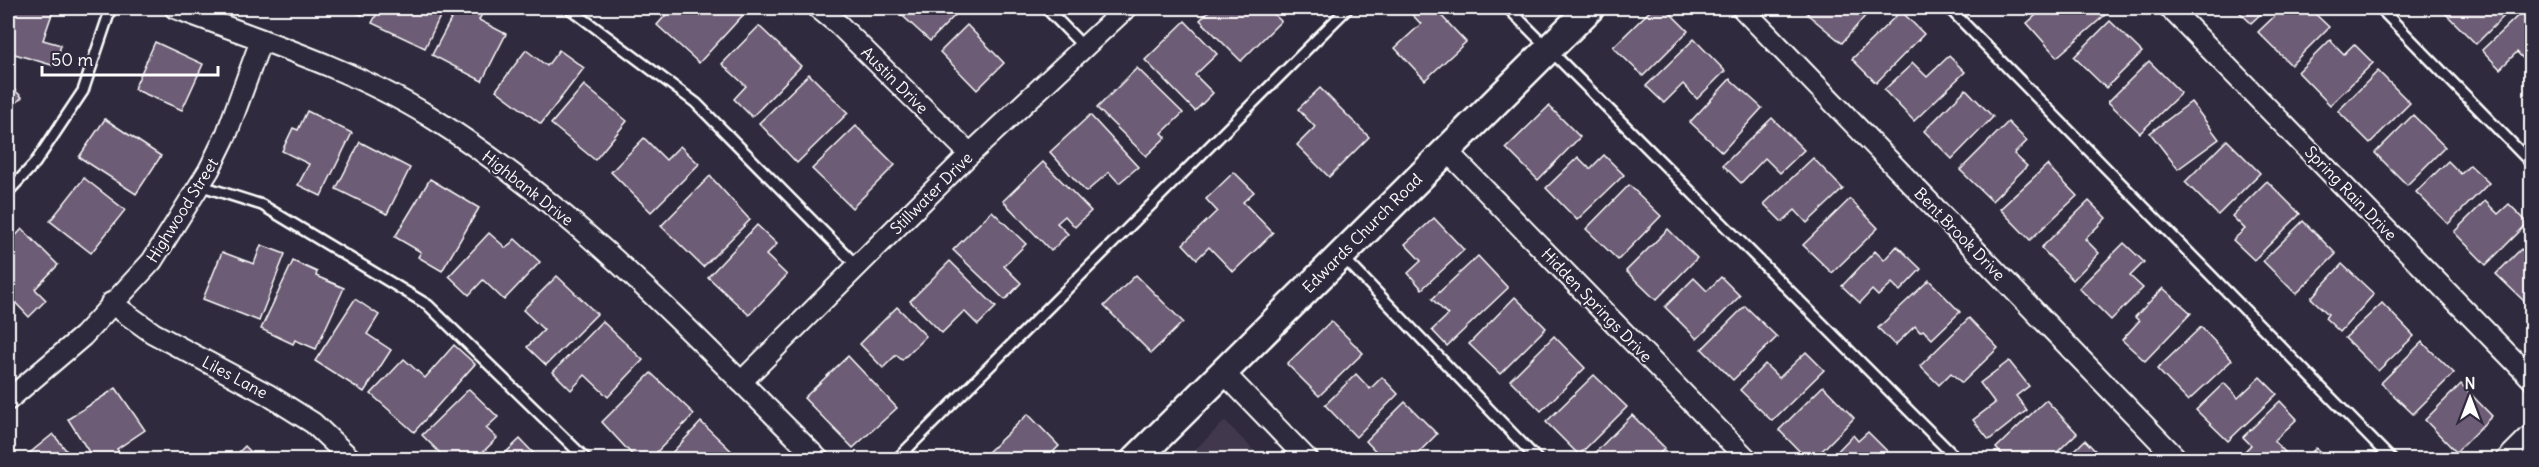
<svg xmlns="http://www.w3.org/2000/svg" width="2539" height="467" font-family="Delius,sans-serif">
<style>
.built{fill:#42394e}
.building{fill:#6d5b74;stroke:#fff;stroke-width:1.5}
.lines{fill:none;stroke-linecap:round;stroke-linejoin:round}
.lane-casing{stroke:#fff;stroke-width:14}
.street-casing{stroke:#fff;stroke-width:24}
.secondary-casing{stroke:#fff;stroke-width:32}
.lane{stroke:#2f2a3d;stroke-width:9}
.street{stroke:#2f2a3d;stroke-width:20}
.secondary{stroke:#2f2a3d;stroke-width:27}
.labels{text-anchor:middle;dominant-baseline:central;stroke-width:4.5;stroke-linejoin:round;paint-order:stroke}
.street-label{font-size:16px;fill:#fff;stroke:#2f2a3d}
</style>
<rect width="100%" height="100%" fill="#2f2a3d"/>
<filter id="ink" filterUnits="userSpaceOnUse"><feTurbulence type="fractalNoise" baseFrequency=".0167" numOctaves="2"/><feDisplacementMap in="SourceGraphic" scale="12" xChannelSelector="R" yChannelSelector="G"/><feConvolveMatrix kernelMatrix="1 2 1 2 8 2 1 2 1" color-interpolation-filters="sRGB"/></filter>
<g filter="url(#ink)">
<polygon class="built" points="1225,421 1262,459 1185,459"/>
<g class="building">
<polygon points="8,8 54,8 43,40 61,45 55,66 8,52"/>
<polygon points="344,8 365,8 362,15"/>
<polygon points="380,8 444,8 425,48 372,23"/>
<polygon points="457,8 485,8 479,20 506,34 482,81 432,55"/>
<polygon points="672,8 736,8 743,15 699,63 657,25"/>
<polygon points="894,8 962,8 930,41"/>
<polygon points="1212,8 1267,8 1281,21 1241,61 1200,20"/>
<polygon points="1406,8 1434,8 1466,42 1425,80 1395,48 1421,24"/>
<polygon points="1653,8 1665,8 1688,31 1643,76 1613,47"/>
<polygon points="1813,8 1872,8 1842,43 1807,14"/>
<polygon points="2044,8 2098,8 2105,15 2057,57 2027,23"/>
<polygon points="2235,8 2267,8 2251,23"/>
<polygon points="2283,8 2309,8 2329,27 2291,65 2258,32"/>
<polygon points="2448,8 2512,8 2476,44 2444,12"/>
<polygon points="2526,8 2532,11 2532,65 2530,66 2517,52 2500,69 2482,50"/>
<polygon points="1901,11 1924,34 1876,83 1852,59"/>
<polygon points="1185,21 1217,54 1195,75 1213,93 1195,111 1145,60"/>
<polygon points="2110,21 2142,52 2106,88 2074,57"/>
<polygon points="967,25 1004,63 977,90 940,52"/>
<polygon points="759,26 801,66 752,117 734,99 746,86 722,64"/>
<polygon points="1694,39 1725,71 1697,99 1683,84 1664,103 1646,86"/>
<polygon points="2330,40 2344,54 2354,44 2373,63 2330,105 2298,72"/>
<polygon points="155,42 203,64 182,110 134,89"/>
<polygon points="526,50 547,66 559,50 584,68 541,124 496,90"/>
<polygon points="1949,56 1965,72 1914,121 1884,90 1913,63 1927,77"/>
<polygon points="2149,61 2181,93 2140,133 2108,102"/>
<polygon points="1137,68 1183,113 1162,133 1166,137 1146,156 1097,108"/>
<polygon points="2378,71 2410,103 2370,143 2338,111"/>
<polygon points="809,74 848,113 797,163 759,123"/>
<polygon points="1730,79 1762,108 1722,152 1690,122"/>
<polygon points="8,84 22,97 8,112"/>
<polygon points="584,85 627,121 595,160 551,124"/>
<polygon points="1320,88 1369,137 1329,177 1297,145 1315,127 1298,109"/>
<polygon points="1966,89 1993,117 1952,159 1924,131"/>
<polygon points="2191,102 2219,139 2178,169 2150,133"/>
<polygon points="1549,106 1580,137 1538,180 1506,148"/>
<polygon points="307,111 352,133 321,196 298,185 309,164 282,151 293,128 298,130"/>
<polygon points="1090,115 1138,167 1119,183 1109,172 1086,192 1050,152"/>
<polygon points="2413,115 2445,147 2407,185 2375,153"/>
<polygon points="1772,118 1804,150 1780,173 1765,158 1741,183 1723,165"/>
<polygon points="105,119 161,156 136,194 79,157"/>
<polygon points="2008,122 2027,141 2014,154 2027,166 1992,201 1960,170"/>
<polygon points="856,126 895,165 852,208 812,169"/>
<polygon points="644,138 666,160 680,146 699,164 651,212 611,172"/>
<polygon points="2227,140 2260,173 2218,215 2185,182"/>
<polygon points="360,142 410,168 387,214 336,189"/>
<polygon points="1604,155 1624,175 1577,220 1546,188 1578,157 1590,169"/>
<polygon points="1813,158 1843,189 1807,223 1795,210 1782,222 1764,204"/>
<polygon points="2448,161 2461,174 2470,165 2489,183 2448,224 2416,192"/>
<polygon points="1043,162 1091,211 1075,227 1065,216 1057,223 1068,234 1051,251 1003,201"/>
<polygon points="2047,165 2077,196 2030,240 2000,209"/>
<polygon points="1234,172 1254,192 1243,202 1273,233 1233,272 1209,247 1197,259 1183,244 1217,211 1206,199"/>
<polygon points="710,176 750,220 703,267 661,226"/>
<polygon points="84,178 125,210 91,253 50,221"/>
<polygon points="430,179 479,208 442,271 418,257 421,252 395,237"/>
<polygon points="2267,181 2300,214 2254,260 2233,240 2245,229 2232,216"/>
<polygon points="1629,185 1661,216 1618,260 1586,229"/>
<polygon points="1850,199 1878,228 1832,273 1803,245"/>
<polygon points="2089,201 2106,218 2085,239 2099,253 2073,280 2041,248"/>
<polygon points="2485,201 2498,214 2509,204 2528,223 2486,265 2454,232"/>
<polygon points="992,211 1026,244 1004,266 1021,283 1005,300 953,250"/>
<polygon points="1434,218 1464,250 1422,289 1408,273 1421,261 1405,244"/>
<polygon points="2303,221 2336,254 2296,294 2263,261"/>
<polygon points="757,225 777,244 766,255 787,275 749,315 708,277"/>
<polygon points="22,229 58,265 35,289 46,300 29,317 8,295 8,244"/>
<polygon points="1668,229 1697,258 1656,300 1626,271"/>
<polygon points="489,233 506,248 515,239 540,262 504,300 483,280 469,295 449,276"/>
<polygon points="2124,243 2144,262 2130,276 2143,288 2111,320 2079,288"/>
<polygon points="261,245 285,254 259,321 203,299 222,252 254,264"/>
<polygon points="1897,246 1921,269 1900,291 1892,283 1878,296 1872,290 1860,303 1842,286 1875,251 1884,260"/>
<polygon points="2521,249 2532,260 2532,299 2527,304 2496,274"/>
<polygon points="1478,256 1508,288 1447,346 1432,330 1448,315 1432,299"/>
<polygon points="293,261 317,272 316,276 344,288 316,349 295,340 293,344 261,329"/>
<polygon points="950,261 996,307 978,325 964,311 942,333 910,301"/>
<polygon points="2342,264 2374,294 2340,332 2325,318 2328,314 2311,298"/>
<polygon points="1136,275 1183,322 1151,353 1104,306"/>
<polygon points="557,276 597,314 546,365 527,347 544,330 523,310"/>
<polygon points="1721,277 1740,296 1697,339 1665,307 1694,278 1707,291"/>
<polygon points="1929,280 1960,312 1932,339 1923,330 1920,332 1915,326 1895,345 1878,328"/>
<polygon points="2163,288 2191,313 2145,361 2122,340 2139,321 2135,317"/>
<polygon points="1515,297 1546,328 1500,374 1469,344"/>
<polygon points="355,299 379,315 367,334 391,350 364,392 315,361"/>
<polygon points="2382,303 2414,336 2378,371 2345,338"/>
<polygon points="1745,306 1777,337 1733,380 1702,349"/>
<polygon points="897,307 926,336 902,360 896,355 883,368 860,344"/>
<polygon points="1969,318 1998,348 1962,383 1951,373 1939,385 1920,366"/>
<polygon points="602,321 643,360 608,397 585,375 571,390 553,372"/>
<polygon points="1331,321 1363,353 1319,396 1287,364"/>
<polygon points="2201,327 2232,360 2188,401 2157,369"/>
<polygon points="1554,336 1585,368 1541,411 1510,380"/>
<polygon points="2422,342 2454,373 2413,414 2381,383"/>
<polygon points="454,345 475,364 414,432 371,394 404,359 425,378"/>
<polygon points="1806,352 1824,370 1772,421 1740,390 1765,364 1779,378"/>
<polygon points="848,356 897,408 853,448 804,398"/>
<polygon points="2009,361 2029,386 2016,396 2027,410 1989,440 1973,420 1995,403 1980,383"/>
<polygon points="651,373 694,414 649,460 637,460 602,422"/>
<polygon points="1356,374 1370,389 1382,377 1398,394 1356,437 1325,405"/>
<polygon points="1594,375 1627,407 1579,455 1546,422"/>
<polygon points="2260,377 2277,394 2228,441 2196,410 2224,383 2238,398"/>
<polygon points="2461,384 2492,416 2456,452 2425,420"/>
<polygon points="1823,386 1854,418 1813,460 1808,460 1779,430"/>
<polygon points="116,388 145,430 117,449 124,460 94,460 68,419"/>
<polygon points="469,389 498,417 486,428 497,438 475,460 447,460 422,435"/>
<polygon points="2046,400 2077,433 2049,460 2036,460 2029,452 2021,460 2007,460 1996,448"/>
<polygon points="2280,401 2297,419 2274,441 2291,458 2248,460 2242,454 2251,445 2243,437"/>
<polygon points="1405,402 1437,434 1411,460 1384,460 1366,441"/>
<polygon points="1028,414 1059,446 1045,460 993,460 987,453"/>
<polygon points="1632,415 1665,448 1653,460 1588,460"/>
<polygon points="701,422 741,460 665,460"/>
<polygon points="1868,432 1894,458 1892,460 1829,460 1853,435 1858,441"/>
<polygon points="53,434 74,460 21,460"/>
<polygon points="520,439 540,460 498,460"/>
<polygon points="2085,440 2104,460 2065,460"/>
<polygon points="245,446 259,460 231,460"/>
<polygon points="2316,448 2328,460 2304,460"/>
</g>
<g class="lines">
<g class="lane-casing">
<g id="lane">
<polyline points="569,8 696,103 857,266"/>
<polyline points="1046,8 1084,47"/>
<polyline points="1508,8 1958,460"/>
<polyline points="1949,8 2392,460"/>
<polyline points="2380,8 2532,164"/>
<polyline points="199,185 262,205 428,305 587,460"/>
<polyline points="8,192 35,163 83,91 111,8"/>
<polyline points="1342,256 1538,460"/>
<polyline points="896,460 1348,8"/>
</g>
</g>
<g class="street-casing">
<g id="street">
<path d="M 175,8 C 260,40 351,68 429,116 C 577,208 696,338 819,460"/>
<polyline points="818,8 839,25 970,154"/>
<polyline points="1742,8 2178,460"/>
<polyline points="2170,8 2532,379"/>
<polyline points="1446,150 1748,460"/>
<polyline points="111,303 153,333 267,394 313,423 352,460"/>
<polyline points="1223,372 1308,460"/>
<polyline points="741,382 970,154 1126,8"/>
<polyline points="8,400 83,336 152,261 209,170 227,133 261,40"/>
<polyline points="2506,460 2532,434"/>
</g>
</g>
<g class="secondary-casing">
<polyline id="secondary" points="1135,460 1590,8"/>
</g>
<use href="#lane" class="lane"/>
<use href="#street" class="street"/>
<use href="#secondary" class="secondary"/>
</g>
</g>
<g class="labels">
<g class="street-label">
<text transform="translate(895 80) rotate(45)">Austin Drive</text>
<text transform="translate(528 188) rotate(38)">Highbank Drive</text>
<text transform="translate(931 193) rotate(-45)">Stillwater Drive</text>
<text transform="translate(2351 193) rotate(46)">Spring Rain Drive</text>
<text transform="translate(182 210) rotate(-58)">Highwood Street</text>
<text transform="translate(1362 233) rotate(-45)">Edwards Church Road</text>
<text transform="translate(1960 234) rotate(46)">Bent Brook Drive</text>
<text transform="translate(1597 305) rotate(46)">Hidden Springs Drive</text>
<text transform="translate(235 377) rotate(28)">Liles Lane</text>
</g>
</g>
<rect width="2539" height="467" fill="none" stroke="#2f2a3d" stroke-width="30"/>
<rect x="15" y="15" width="2509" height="437" fill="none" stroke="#fff" stroke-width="2" filter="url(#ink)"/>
<g transform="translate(2470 398)" stroke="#2f2a3d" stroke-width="4.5" paint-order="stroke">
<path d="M0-4.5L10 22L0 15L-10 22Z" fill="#ffffff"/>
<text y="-9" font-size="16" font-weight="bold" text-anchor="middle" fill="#ffffff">N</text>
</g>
<path d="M42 66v9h176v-9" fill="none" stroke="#ffffff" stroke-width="3"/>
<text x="51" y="66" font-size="18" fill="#ffffff" stroke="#2f2a3d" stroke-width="4.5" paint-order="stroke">50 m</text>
</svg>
